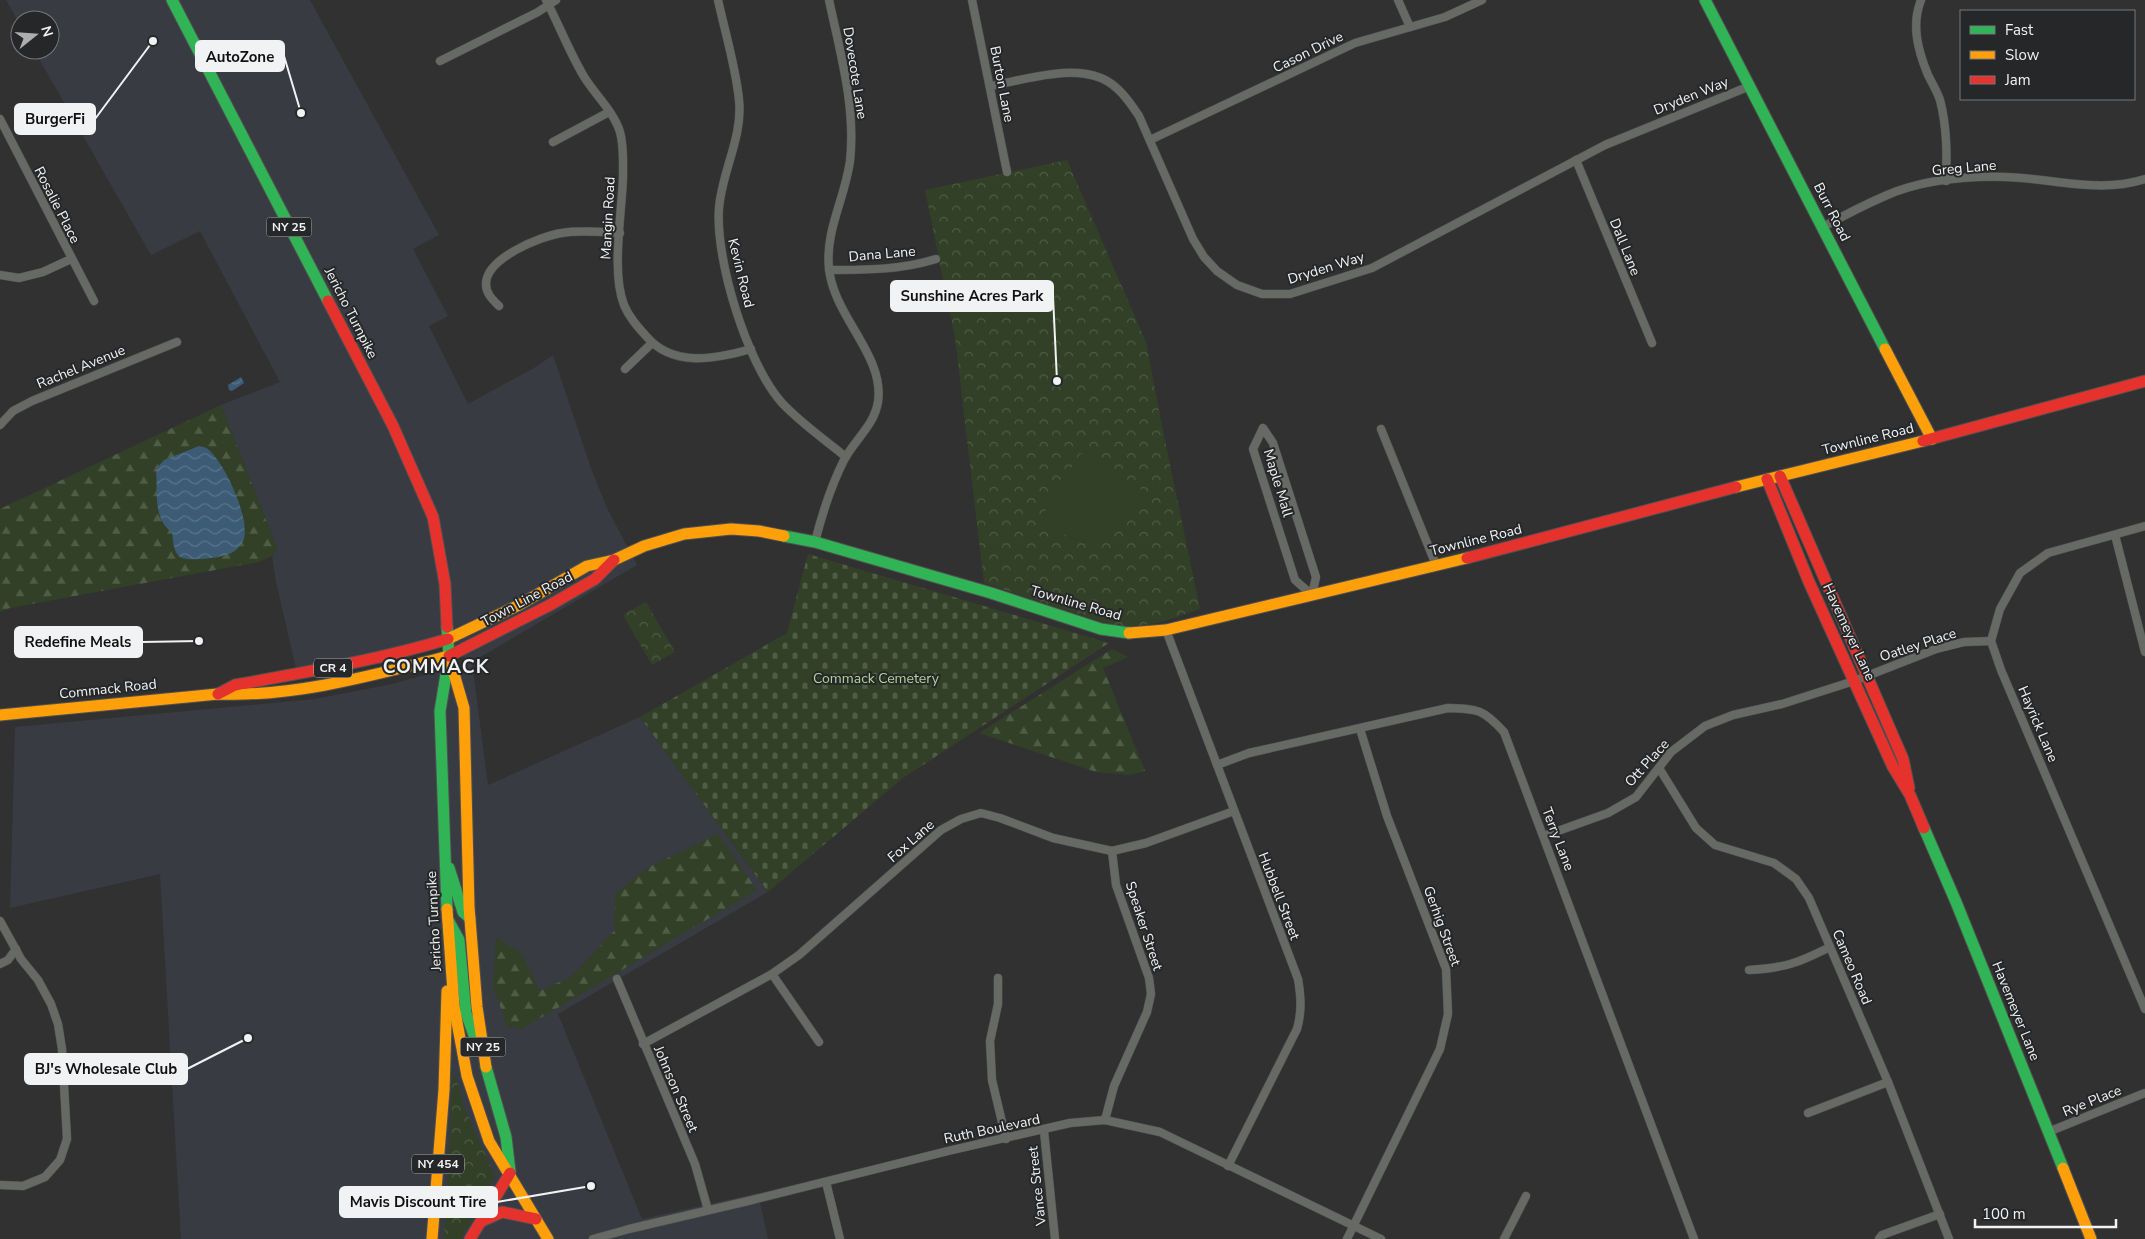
<svg xmlns="http://www.w3.org/2000/svg" width="2145" height="1239" font-family="'Nunito Sans',sans-serif">
<style>
.built{fill:#383b41}
.forest{fill:url(#forest-firs)}
.cemetery{fill:url(#cemetery-stones)}
.park{fill:url(#park-crowns)}
.pitch{fill:#314026}
.water{fill:url(#water-waves)}
.lines{fill:none;stroke-linecap:round;stroke-linejoin:round}
.street-casing{stroke:#505051;stroke-width:9}
.fast-casing{stroke:#505051;stroke-width:13}
.slow-casing{stroke:#505051;stroke-width:13}
.jam-casing{stroke:#505051;stroke-width:13}
.street{stroke:#676965;stroke-width:8}
.fast{stroke:#30b455;stroke-width:11}
.slow{stroke:#ff9f0a;stroke-width:11}
.jam{stroke:#e5322d;stroke-width:11}
.labels{text-anchor:middle;dominant-baseline:central;stroke-width:4;stroke-linejoin:round;paint-order:stroke}
.shield{fill:#262729;stroke:#b4b5b6;stroke-width:1}
.shield-label{font-size:12px;font-weight:bold;fill:#f1f2f3}
.street-label{font-size:14px;fill:#f1f2f3;stroke:#262729}
.park-label{font-size:14px;fill:#b0d496;stroke:#262729}
.district-label{font-size:19px;font-weight:bold;letter-spacing:1px;fill:#f1f2f3;stroke:#262729}
.leader{fill:none;stroke:#f1f2f3;stroke-width:2}
.callout-dot{fill:#f1f2f3;stroke:#262729;stroke-width:2}
.callout{fill:#f1f2f3;stroke:#f1f2f3;stroke-width:2}
.callout-label{font-size:15px;text-anchor:middle;font-weight:bold;fill:#111}
</style>
<defs>
<pattern id="forest-firs" width="22" height="20" patternUnits="userSpaceOnUse" patternTransform="scale(1.25)"><rect width="22" height="20" fill="#314026"/><path d="M5 1l3.5 6h-7zM16 11l3.5 6h-7z" fill="#4f5c46"/></pattern>
<pattern id="cemetery-stones" width="16" height="16" patternUnits="userSpaceOnUse" patternTransform="scale(1.25)"><rect width="16" height="16" fill="#314026"/><path d="M2 7V4a2 2 0 0 1 4 0v3zM10 15v-3a2 2 0 0 1 4 0v3z" fill="#4f5c46"/></pattern>
<pattern id="park-crowns" width="20" height="18" patternUnits="userSpaceOnUse" patternTransform="scale(1.25)"><rect width="20" height="18" fill="#314026"/><path d="M2 6a3 3 0 1 1 6 0M12 15a3 3 0 1 1 6 0" fill="none" stroke="#4f5c46"/></pattern>
<pattern id="water-waves" width="16" height="10" patternUnits="userSpaceOnUse" patternTransform="scale(1.25)"><rect width="16" height="10" fill="#3c5c76"/><path d="M0 5q4-4 8 0t8 0" fill="none" stroke="#59748a"/></pattern>
</defs>
<rect width="100%" height="100%" fill="#313132"/>
<polygon class="built" points="6,0 310,0 439,235 413,249 448,316 429,326 468,404 534,368 553,355 592,471 607,508 637,565 472,662 488,785 640,717 768,892 558,1014 642,1219 758,1193 768,1239 181,1239 160,874 10,908 15,727 315,699 392,684 471,662 439,641 296,668 276,582 272,556 277,548 221,405 280,382 200,231 151,255 34,50 50,50 50,20 20,20 20,25"/>
<g class="forest">
<polygon points="221,405 277,548 272,556 259,562 10,608 0,612 0,509"/>
<polygon points="1112,649 1128,657 1103,668 1145,771 1130,775 1096,772 979,733"/>
<polygon points="718,834 757,890 522,1029 507,1026 493,986 496,937 521,953 540,991 572,976 614,931 615,894 649,867"/>
</g>
<polygon class="cemetery" points="808,554 1109,643 903,778 768,892 640,717 787,633"/>
<g class="park">
<path d="M 1067,160 L 1146,342 L 1161,421 L 1200,609 C 1165,621 1149,629 1111,625 L 984,583 L 955,338 L 925,190 Z"/>
<polygon points="646,602 675,652 652,665 623,615"/>
<path d="M 453,1075 L 456,1076 C 462,1112 482,1143 495,1177 L 461,1239 L 444,1239 Z"/>
</g>
<path class="pitch" d="M 1090,452 L 1143,491 C 1133,515 1121,540 1091,542 C 1088,542 1083,543 1080,542 C 1066,538 1053,525 1042,516 L 1080,454 Z"/>
<g class="water">
<polygon points="241,377 244,383 232,391 229,390 228,385"/>
<path d="M 199,446 C 203,447 206,447 209,450 C 225,464 252,521 243,541 C 242,544 236,551 233,552 C 224,558 189,562 180,557 C 173,552 173,540 172,532 C 152,519 158,490 156,469 L 164,460 Z"/>
</g>
<g class="lines">
<g class="street-casing">
<g id="street">
<path d="M 546,0 C 559,25 569,51 583,75 C 594,94 613,110 620,132 C 624,146 623,163 623,177 C 622,213 611,272 624,305 C 629,317 637,326 646,336 C 673,368 716,359 751,349"/>
<path d="M 718,0 C 725,32 736,68 739,100 C 743,137 722,171 719,208 C 715,259 747,364 782,403 C 801,423 825,440 846,457"/>
<polyline points="972,0 1007,172"/>
<polyline points="1398,0 1410,27"/>
<path d="M 1921,0 C 1911,25 1918,51 1928,75 C 1932,83 1937,91 1940,100 C 1947,127 1947,153 1946,181"/>
<polyline points="440,61 538,12 556,0"/>
<path d="M 990,86 C 1024,80 1067,65 1101,78 C 1118,85 1129,101 1139,116 L 1193,239 L 1204,257 L 1217,271 L 1237,285 L 1262,294 L 1290,294 L 1372,268 L 1605,145 L 1750,86"/>
<polyline points="0,119 94,301"/>
<polyline points="1150,140 1355,43 1445,17 1482,0"/>
<polyline points="553,142 609,112"/>
<polyline points="1576,160 1652,343"/>
<path d="M 1823,227 C 1843,216 1864,205 1885,196 C 1921,180 1965,176 2005,177 C 2053,178 2097,194 2145,179"/>
<path d="M 829,270 C 865,270 901,270 936,259"/>
<polyline points="0,275 19,278 43,272 71,259"/>
<path d="M 499,306 C 493,300 486,294 486,284 C 486,258 541,236 562,233 C 582,230 601,232 620,233"/>
<polyline points="625,369 652,343"/>
<polyline points="0,425 13,411 32,401 177,342"/>
<polygon points="1263,428 1273,443 1316,577 1312,595 1295,580 1253,449"/>
<polyline points="1381,429 1436,565"/>
<polyline points="2145,526 2048,553 2020,573 2000,609 1991,641 2001,670 2145,1009"/>
<polyline points="2115,535 2145,652"/>
<path d="M 815,542 C 822,514 831,486 844,460 C 855,439 874,426 878,402 C 885,355 833,316 829,268 C 825,231 845,198 850,161 C 856,107 840,52 829,0"/>
<path d="M 1166,630 L 1298,979 C 1301,997 1302,1011 1297,1029 L 1228,1166"/>
<path d="M 1217,765 L 1249,753 L 1448,708 C 1478,709 1483,709 1504,732 L 1694,1239"/>
<polyline points="1659,768 1696,828 1715,845 1774,863 1796,879 1809,898 1888,1082 1949,1239"/>
<polyline points="1544,836 1608,813 1636,797 1671,752 1705,726 1733,715 1782,704 1854,681 1936,649 1964,642 1991,641"/>
<polyline points="0,921 21,959 38,980 51,1004 58,1024 62,1049 67,1139 60,1160 45,1177 23,1186 0,1185"/>
<polyline points="0,964 8,960 16,949"/>
<path d="M 1749,970 C 1785,968 1798,963 1830,947"/>
<polyline points="772,974 819,1042"/>
<polyline points="998,978 998,1004 990,1041 992,1080 1006,1139"/>
<polyline points="617,979 695,1164 708,1210"/>
<polyline points="643,1044 772,974 799,955 941,830 961,819 981,813 1000,818 1053,838 1112,851 1146,843 1234,811"/>
<polyline points="1808,1113 1888,1082"/>
<polyline points="1105,1120 1114,1086 1147,1012 1151,994 1149,978 1116,885 1112,851"/>
<polyline points="1044,1131 1055,1239"/>
<polyline points="2048,1132 2145,1093"/>
<polyline points="826,1182 840,1239"/>
<polyline points="593,1239 629,1229 748,1201 948,1151 1070,1123 1105,1120 1160,1132 1381,1239"/>
<polyline points="1347,1239 1440,1049 1448,1014 1446,969 1387,816 1360,729"/>
<polyline points="1504,1239 1526,1196"/>
<polyline points="1879,1239 1882,1235 1940,1214"/>
</g>
</g>
<g class="fast-casing">
<g id="fast">
<polyline points="172,0 328,301"/>
<polyline points="1705,0 1885,349"/>
<polyline points="784,536 815,542 991,593 1101,629 1129,633"/>
<polyline points="1924,828 1956,902 2063,1168"/>
<polyline points="449,868 463,912 470,918"/>
<polyline points="447,909 440,711 449,656 447,627"/>
<polyline points="448,920 459,940 466,1013 479,1049"/>
<polyline points="486,1067 506,1137 510,1171"/>
</g>
</g>
<g class="slow-casing">
<g id="slow">
<polyline points="1885,349 1932,439"/>
<polyline points="1736,487 1923,441"/>
<polyline points="1129,633 1166,630 1467,558"/>
<polyline points="448,639 519,605 587,566 614,560 644,546 684,534 731,529 759,531 784,536"/>
<polyline points="450,660 464,708 469,907 477,1007 486,1067"/>
<path d="M 0,715 L 218,694 C 297,697 373,675 449,656"/>
<polyline points="447,909 454,1006 467,1076 489,1141 548,1239"/>
<polyline points="2063,1168 2091,1239"/>
<polyline points="432,1239 444,1090 447,991"/>
</g>
</g>
<g class="jam-casing">
<g id="jam">
<polyline points="328,301 393,426 433,517 445,584 447,627"/>
<polyline points="1923,441 2145,381"/>
<polyline points="1780,476 1903,759 1909,788"/>
<polyline points="1767,479 1809,582 1893,767 1910,795 1924,828"/>
<polyline points="1467,558 1736,487"/>
<polyline points="449,656 550,605 595,579 614,560"/>
<path d="M 218,694 L 235,685 C 307,672 378,660 448,639"/>
<polyline points="482,1221 502,1212 536,1219"/>
<polyline points="470,1239 510,1173"/>
</g>
</g>
<use href="#street" class="street"/>
<use href="#fast" class="fast"/>
<use href="#slow" class="slow"/>
<use href="#jam" class="jam"/>
</g>
<g class="labels">
<g class="shield">
<rect x="266.5" y="217.5" width="45" height="19" rx="4"/>
<rect x="314" y="658.5" width="38" height="19" rx="4"/>
<rect x="460.5" y="1037.5" width="45" height="19" rx="4"/>
<rect x="412" y="1154.5" width="52" height="19" rx="4"/>
</g>
<g class="shield-label">
<text x="289" y="227">NY 25</text>
<text x="333" y="668">CR 4</text>
<text x="483" y="1047">NY 25</text>
<text x="438" y="1164">NY 454</text>
</g>
<g class="street-label">
<text transform="translate(1308 52) rotate(-26)">Cason Drive</text>
<text transform="translate(855 73) rotate(81)">Dovecote Lane</text>
<text transform="translate(1002 84) rotate(79)">Burton Lane</text>
<text transform="translate(1691 96) rotate(-22)">Dryden Way</text>
<text transform="translate(1964 168) rotate(-5)">Greg Lane</text>
<text transform="translate(57 205) rotate(63)">Rosalie Place</text>
<text transform="translate(1832 212) rotate(63)">Burr Road</text>
<text transform="translate(608 218) rotate(-87)">Mangin Road</text>
<text transform="translate(1625 247) rotate(68)">Dall Lane</text>
<text transform="translate(882 254) rotate(-5)">Dana Lane</text>
<text transform="translate(1326 268) rotate(-17)">Dryden Way</text>
<text transform="translate(741 273) rotate(76)">Kevin Road</text>
<text transform="translate(351 313) rotate(63)">Jericho Turnpike</text>
<text transform="translate(81 367) rotate(-22)">Rachel Avenue</text>
<text transform="translate(1868 439) rotate(-14)">Townline Road</text>
<text transform="translate(1278 483) rotate(73)">Maple Mall</text>
<text transform="translate(1476 540) rotate(-14)">Townline Road</text>
<text transform="translate(527 599) rotate(-28)">Town Line Road</text>
<text transform="translate(1076 603) rotate(16)">Townline Road</text>
<text transform="translate(1849 632) rotate(65)">Havemeyer Lane</text>
<text transform="translate(1918 645) rotate(-18)">Oatley Place</text>
<text transform="translate(108 689) rotate(-6)">Commack Road</text>
<text transform="translate(2038 724) rotate(67)">Hayrick Lane</text>
<text transform="translate(1647 763) rotate(-48)">Ott Place</text>
<text transform="translate(1558 839) rotate(69)">Terry Lane</text>
<text transform="translate(911 841) rotate(-41)">Fox Lane</text>
<text transform="translate(1279 896) rotate(69)">Hubbell Street</text>
<text transform="translate(434 921) rotate(-93)">Jericho Turnpike</text>
<text transform="translate(1144 926) rotate(72)">Speaker Street</text>
<text transform="translate(1442 926) rotate(70)">Gerhig Street</text>
<text transform="translate(1852 967) rotate(67)">Cameo Road</text>
<text transform="translate(2016 1011) rotate(68)">Havemeyer Lane</text>
<text transform="translate(676 1089) rotate(67)">Johnson Street</text>
<text transform="translate(2092 1101) rotate(-22)">Rye Place</text>
<text transform="translate(992 1129) rotate(-12)">Ruth Boulevard</text>
<text transform="translate(1037 1186) rotate(-96)">Vance Street</text>
</g>
<g class="park-label">
<text x="876" y="678">Commack Cemetery</text>
</g>
<g class="district-label">
<text x="436" y="667">COMMACK</text>
</g>
</g>
<path class="leader" d="M301 113L284 56M153 41L95 119M1057 381L1053 296M199 641L142 642M248 1038L187 1069M591 1186L497 1202"/>
<g class="callout-dot">
<circle cx="301" cy="113" r="5"/>
<circle cx="153" cy="41" r="5"/>
<circle cx="1057" cy="381" r="5"/>
<circle cx="199" cy="641" r="5"/>
<circle cx="248" cy="1038" r="5"/>
<circle cx="591" cy="1186" r="5"/>
</g>
<g class="callout">
<rect x="196" y="41" width="88" height="30" rx="5"/>
<rect x="15" y="104" width="80" height="30" rx="5"/>
<rect x="891" y="281" width="162" height="30" rx="5"/>
<rect x="15" y="627" width="127" height="30" rx="5"/>
<rect x="25" y="1054" width="162" height="30" rx="5"/>
<rect x="340" y="1187" width="157" height="30" rx="5"/>
</g>
<g class="callout-label">
<text x="240" y="62">AutoZone</text>
<text x="55" y="124">BurgerFi</text>
<text x="972" y="301">Sunshine Acres Park</text>
<text x="78" y="647">Redefine Meals</text>
<text x="106" y="1074">BJ's Wholesale Club</text>
<text x="418" y="1207">Mavis Discount Tire</text>
</g>
<rect x="1960" y="10" width="175" height="90" fill="#262729" stroke="#77787a"/>
<rect x="1970" y="26" width="25" height="8" fill="#30b455" stroke="#77787a"/>
<text x="2005" y="35" font-size="15" fill="#f1f2f3">Fast</text>
<rect x="1970" y="51" width="25" height="8" fill="#ff9f0a" stroke="#77787a"/>
<text x="2005" y="60" font-size="15" fill="#f1f2f3">Slow</text>
<rect x="1970" y="76" width="25" height="8" fill="#e5322d" stroke="#77787a"/>
<text x="2005" y="85" font-size="15" fill="#f1f2f3">Jam</text>
<g transform="translate(35 35) rotate(73)"><circle r="24" fill="#262729" stroke="#77787a"/>
<path d="M0-4L9 19L0 12L-9 19Z" fill="#aeaeaf"/>
<text y="-8" font-size="14" font-weight="bold" text-anchor="middle" fill="#f1f2f3">N</text>
</g>
<path d="M1975 1219v8h141v-8" fill="none" stroke="#f1f2f3" stroke-width="2.5"/>
<text x="1982" y="1219" font-size="15" fill="#f1f2f3" stroke="#262729" stroke-width="4" paint-order="stroke">100 m</text>
</svg>
